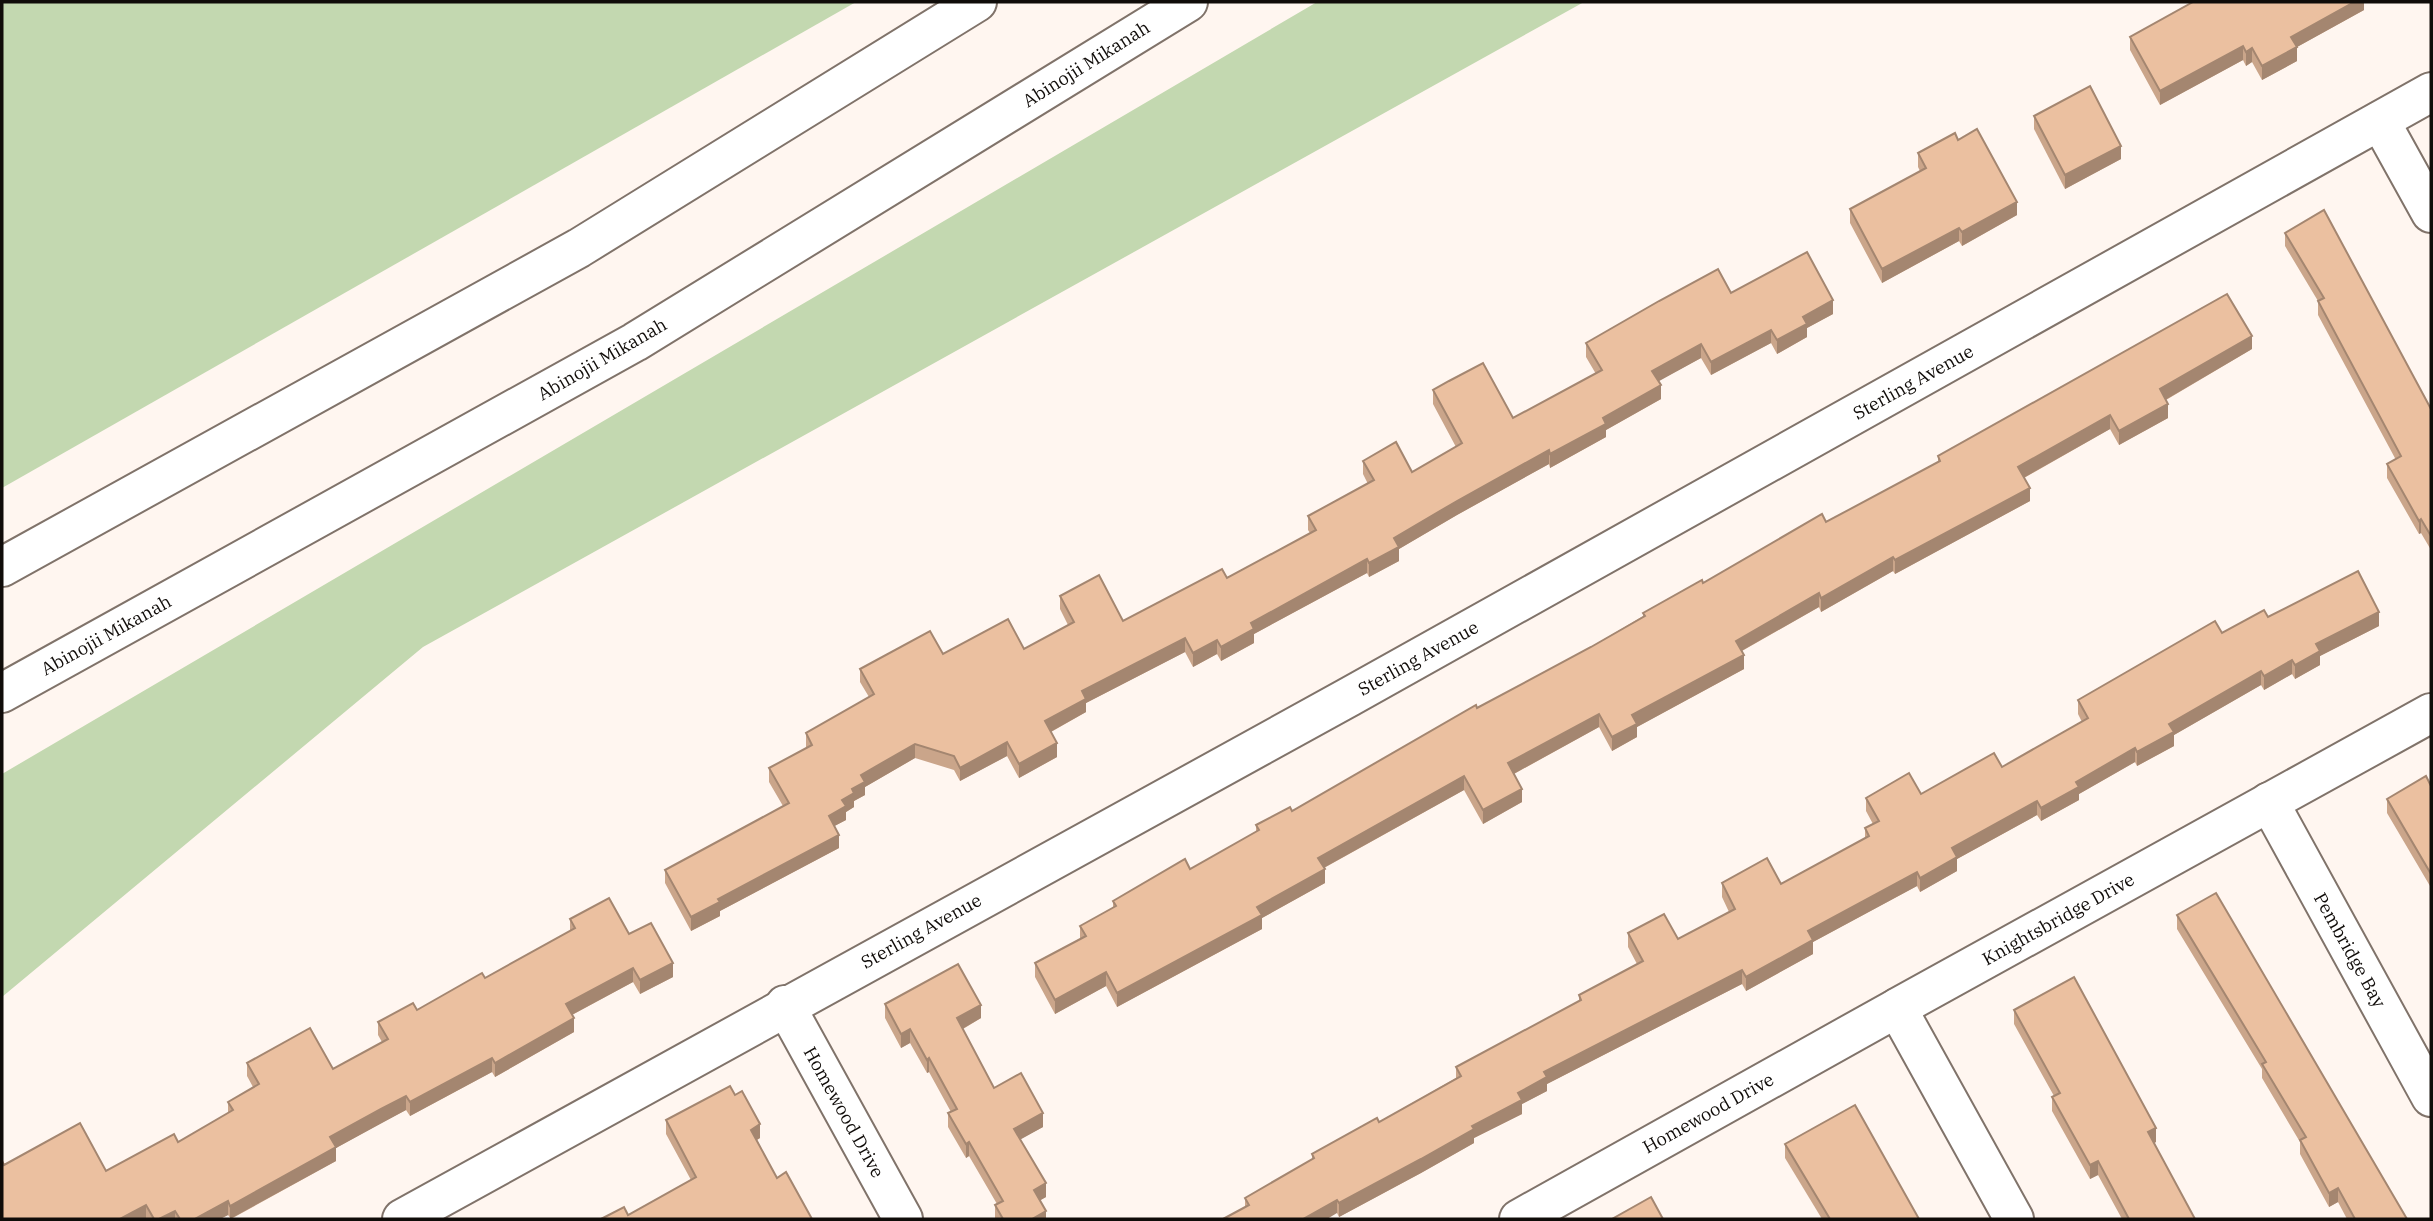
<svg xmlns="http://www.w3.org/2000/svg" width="2433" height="1221" font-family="'IBM Plex Serif',serif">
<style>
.green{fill:#c3d8b0}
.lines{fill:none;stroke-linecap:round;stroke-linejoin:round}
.minor-casing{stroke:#80736a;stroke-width:42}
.primary-casing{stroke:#80736a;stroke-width:42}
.minor{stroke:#fff;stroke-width:38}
.primary{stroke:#fff;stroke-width:38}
.wall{fill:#caa58a}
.shaded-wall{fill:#a48670}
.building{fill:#ebc0a0;stroke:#a48670;stroke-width:2}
.labels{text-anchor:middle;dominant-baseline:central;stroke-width:5;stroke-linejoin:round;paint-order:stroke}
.street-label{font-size:18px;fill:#100c09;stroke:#fff}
</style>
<rect width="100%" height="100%" fill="#fff6f0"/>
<g class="green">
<polygon points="2,2 856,2 2,488"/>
<polygon points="1317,2 1584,2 423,647 2,997 2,774"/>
</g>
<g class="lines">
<g class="minor-casing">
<g id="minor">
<polyline points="2380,121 2431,213"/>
<polyline points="2269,802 2431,1097"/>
<polyline points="785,1005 903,1219"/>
<polyline points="402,1219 1349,697 2431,92"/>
<polyline points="1519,1219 1897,1008"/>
<polyline points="2014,1219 1897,1008 2431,713"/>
</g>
</g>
<g class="primary-casing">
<g id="primary">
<polyline points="2,567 579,248 977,2"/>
<polyline points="2,693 635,342 1188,2"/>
</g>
</g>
<use href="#minor" class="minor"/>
<use href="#primary" class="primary"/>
</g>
<g class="wall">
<polygon points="2364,2 2364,10 2297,47 2297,61 2262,80 2252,62 2246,66 2243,60 2160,105 2130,50 2130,37"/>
<polygon points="2034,116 2121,159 2065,189 2034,129"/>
<polygon points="1958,140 2017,215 1962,246 1959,241 1882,283 1850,223 1850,209 1920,171 1918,167 1918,153"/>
<polygon points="2285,233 2431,409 2431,550 2421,533 2419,534 2387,478 2387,464 2396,460 2318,315 2318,301 2285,246"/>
<polygon points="1731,293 1833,314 1807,328 1807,337 1777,354 1771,343 1711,375 1701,358 1658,381 1661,399 1606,430 1606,437 1550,468 1549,464 1457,515 1399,549 1399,561 1369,577 1367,573 1254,634 1254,643 1221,661 1217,654 1193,667 1185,652 1086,703 1086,712 1051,732 1057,757 1019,778 1007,756 960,781 954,770 915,758 865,787 865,795 854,801 854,807 846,812 846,820 834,826 839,848 720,911 720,916 691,931 665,883 665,870 783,806 769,782 769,768 806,748 806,733 869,697 860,682 860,669 943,654 1024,649 1068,625 1060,609 1060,596 1123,621 1227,578 1310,533 1308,530 1308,516 1368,484 1363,474 1363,461 1412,472 1456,447 1433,404 1433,390 1513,418 1596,374 1586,357 1586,343"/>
<polygon points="2252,349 2166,400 2168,418 2119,445 2110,429 2024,478 2030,501 1895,574 1893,571 1821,612 1819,607 1742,651 1744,669 1637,727 1637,737 1612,751 1599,727 1514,774 1522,802 1483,824 1464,790 1324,868 1325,883 1262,918 1262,929 1117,1007 1106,986 1055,1014 1035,977 1035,963 1080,939 1080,926 1113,908 1113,901 1190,869 1256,832 1256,825 1292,811 1591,647 1643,616 1643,613 1826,522 1938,462 1938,456"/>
<polygon points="2268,617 2379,626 2320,656 2320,665 2295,679 2292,674 2264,690 2261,685 2174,735 2174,746 2137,766 2135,762 2079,794 2079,800 2041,821 2037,815 1957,859 1957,871 1920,892 1917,886 1813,942 1813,954 1746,991 1742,984 1547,1084 1547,1091 1522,1104 1522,1114 1474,1138 1474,1143 1421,1173 1339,1217 1337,1213 1245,1207 1245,1198 1312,1159 1312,1154 1379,1122 1456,1078 1456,1067 1579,1002 1579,995 1637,964 1628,947 1628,933 1678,939 1729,912 1722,897 1722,883 1781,884 1865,838 1865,828 1873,824 1866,811 1866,798 1921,794 2002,767 2082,722 2078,714 2078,700 2222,633"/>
<polygon points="2431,786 2431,898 2430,896 2430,886 2387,813 2387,799"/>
<polygon points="2177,915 2407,1219 2347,1219 2338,1202 2329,1207 2300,1154 2300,1142 2262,1078 2262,1069 2177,929"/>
<polygon points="570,919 629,934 673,977 640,994 633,982 572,1015 574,1032 495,1077 492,1072 410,1116 406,1110 381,1123 336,1148 336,1161 231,1219 228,1215 220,1219 147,1219 4,1165 106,1171 178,1142 228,1113 228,1102 253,1087 247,1076 247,1063 333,1069 382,1042 378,1035 378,1022 417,1010 485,978 570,931"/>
<polygon points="885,1004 981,1018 963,1029 994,1088 1043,1127 1020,1139 1046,1197 1040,1200 1046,1219 995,1219 995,1205 997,1204 969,1156 966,1158 948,1127 948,1113 951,1112 929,1072 927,1073 910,1043 901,1048 885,1018"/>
<polygon points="2014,1010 2156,1142 2154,1143 2195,1219 2122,1219 2098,1175 2090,1179 2052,1111 2052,1097 2054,1096 2014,1024"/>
<polygon points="666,1120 760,1138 757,1140 777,1178 812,1219 601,1219 628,1215 691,1180 666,1134"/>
<polygon points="1785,1144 1919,1219 1822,1219 1785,1158"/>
</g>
<g class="shaded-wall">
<polygon points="2354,2 2364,2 2364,10 2297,47 2297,61 2262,80 2262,66 2291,37"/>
<polygon points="2243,46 2243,60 2160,105 2160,91"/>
<polygon points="2252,48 2252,62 2246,66 2246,52"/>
<polygon points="2121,146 2121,159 2065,189 2065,175"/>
<polygon points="2017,202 2017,215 1962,246 1962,232"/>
<polygon points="1959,228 1959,241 1882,283 1882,269"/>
<polygon points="1833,300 1833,314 1807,328 1807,337 1777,354 1777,340 1803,317"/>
<polygon points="1771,330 1771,343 1711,375 1711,362"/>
<polygon points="2252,336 2252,349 2160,403 2160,389"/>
<polygon points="1701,344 1701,358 1652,385 1652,371"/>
<polygon points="1661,385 1661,399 1606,430 1606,437 1550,468 1550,454 1603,418"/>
<polygon points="2168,404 2168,418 2119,445 2119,431"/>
<polygon points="2110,415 2110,429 2018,481 2018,467"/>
<polygon points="1549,450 1549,464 1457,515 1399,549 1399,561 1369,577 1369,563 1394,538 1457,501"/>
<polygon points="2030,488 2030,501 1895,574 1895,560"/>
<polygon points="2421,519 2421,533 2419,534 2419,521"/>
<polygon points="1893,557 1893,571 1821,612 1821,598"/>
<polygon points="1367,559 1367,573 1254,634 1254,643 1221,661 1221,647 1251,623"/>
<polygon points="1819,593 1819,607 1736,654 1736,641"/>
<polygon points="2379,612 2379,626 2320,656 2320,665 2295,679 2295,665 2316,644"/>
<polygon points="1185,638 1185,652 1086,703 1086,712 1045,735 1045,721 1082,691"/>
<polygon points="1217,640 1217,654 1193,667 1193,653"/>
<polygon points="1744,655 1744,669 1637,727 1637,737 1612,751 1612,737 1632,715"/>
<polygon points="2292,660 2292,674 2264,690 2264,676"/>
<polygon points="2261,671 2261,685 2174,735 2174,746 2137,766 2137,752 2169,724"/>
<polygon points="1599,714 1599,727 1508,777 1508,763"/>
<polygon points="1007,742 1007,756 960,781 960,768"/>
<polygon points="1057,743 1057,757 1019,778 1019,764"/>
<polygon points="915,744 915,758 865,787 865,795 854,801 854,807 846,812 846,820 829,829 829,816 852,789 861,775"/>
<polygon points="2135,748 2135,762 2079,794 2079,800 2041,821 2041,808 2076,782"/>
<polygon points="1464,776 1464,790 1318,871 1318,858"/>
<polygon points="1522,789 1522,802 1483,824 1483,810"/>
<polygon points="2037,801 2037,815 1957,859 1957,871 1920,892 1920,878 1952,848"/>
<polygon points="839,835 839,848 720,911 720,916 691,931 691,917 718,899"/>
<polygon points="1325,869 1325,883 1262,918 1262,929 1117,1007 1117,993 1257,907"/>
<polygon points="1917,872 1917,886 1813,942 1813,954 1746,991 1746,977 1808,931"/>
<polygon points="673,963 673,977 640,994 640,980"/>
<polygon points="633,968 633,982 566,1018 566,1004"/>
<polygon points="1742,970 1742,984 1547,1084 1547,1091 1522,1104 1522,1114 1474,1138 1474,1143 1421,1173 1339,1217 1339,1203 1472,1126 1518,1093 1544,1072"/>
<polygon points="1106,972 1106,986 1055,1014 1055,1000"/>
<polygon points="981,1005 981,1018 957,1032 957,1018"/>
<polygon points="574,1018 574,1032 495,1077 495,1063"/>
<polygon points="910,1029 910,1043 901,1048 901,1034"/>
<polygon points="492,1058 492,1072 410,1116 410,1102"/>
<polygon points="929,1058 929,1072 927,1073 927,1060"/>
<polygon points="406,1096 406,1110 336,1148 336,1161 230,1219 230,1206 330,1137"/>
<polygon points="1043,1113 1043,1127 1014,1143 1014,1129"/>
<polygon points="760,1124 760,1138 751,1143 751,1130"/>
<polygon points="2156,1128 2156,1142 2148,1146 2148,1132"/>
<polygon points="969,1142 969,1156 966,1158 966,1144"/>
<polygon points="2098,1161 2098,1175 2090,1179 2090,1165"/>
<polygon points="1046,1183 1046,1197 1034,1204 1034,1190"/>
<polygon points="2338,1188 2338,1202 2329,1207 2329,1193"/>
<polygon points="1337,1200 1337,1213 1327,1219 1303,1219"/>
<polygon points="228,1201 228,1215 220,1219 195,1219"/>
<polygon points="146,1205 146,1219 120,1219"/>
<polygon points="175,1211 175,1219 159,1219"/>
<polygon points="1046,1211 1046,1219 1032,1219"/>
</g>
<g class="building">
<polygon points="2193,2 2354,2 2291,37 2297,47 2262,66 2252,48 2246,52 2243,46 2160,91 2130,37"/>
<polygon points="2090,86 2121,146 2065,175 2034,116"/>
<polygon points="1977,129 2017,202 1962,232 1959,228 1882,269 1850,209 1926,168 1918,153 1955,133 1958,140"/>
<polygon points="2324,210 2431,409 2431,536 2421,519 2419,521 2387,464 2401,456 2318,301 2324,298 2285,233"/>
<polygon points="1807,252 1833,300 1803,317 1807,324 1777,340 1771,330 1711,362 1701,344 1652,371 1661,385 1603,418 1606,424 1550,454 1549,450 1457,501 1394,538 1399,547 1369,563 1367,559 1251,623 1254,629 1221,647 1217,640 1193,653 1185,638 1082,691 1086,699 1045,721 1057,743 1019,764 1007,742 960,768 954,756 915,744 861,775 865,782 852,789 854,793 842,800 846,806 829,816 839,835 718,899 720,902 691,917 665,870 789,803 769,768 812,745 806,733 874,694 860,669 930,631 943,654 1008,619 1024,649 1074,622 1060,596 1099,575 1123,621 1222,569 1227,578 1316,530 1308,516 1374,480 1363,461 1396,442 1412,472 1462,443 1433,390 1449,381 1483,363 1513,418 1602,370 1586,343 1659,301 1718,269 1731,293"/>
<polygon points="2227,294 2252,336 2160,389 2168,404 2119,431 2110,415 2018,467 2030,488 1895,560 1893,557 1821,598 1819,593 1736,641 1744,655 1632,715 1637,724 1612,737 1599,714 1508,763 1522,789 1483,810 1464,776 1318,858 1325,869 1257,907 1262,915 1117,993 1106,972 1055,1000 1035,963 1086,936 1080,926 1116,906 1113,901 1185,859 1190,869 1259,830 1256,825 1290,807 1292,811 1476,705 1477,708 1591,647 1645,616 1643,613 1702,580 1703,583 1822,514 1826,522 1940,461 1938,456"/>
<polygon points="2358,571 2379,612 2316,644 2320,651 2295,665 2292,660 2264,676 2261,671 2169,724 2174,732 2137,752 2135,748 2076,782 2079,787 2041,808 2037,801 1952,848 1957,857 1920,878 1917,872 1808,931 1813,940 1746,977 1742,970 1544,1072 1547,1077 1518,1093 1522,1100 1472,1126 1474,1129 1421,1159 1339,1203 1337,1200 1303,1219 1223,1219 1249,1205 1245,1198 1314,1158 1312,1154 1377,1118 1379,1122 1461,1076 1456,1067 1581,1000 1579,995 1643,961 1628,933 1664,914 1678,939 1735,909 1722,883 1767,858 1781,884 1869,836 1865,828 1879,821 1866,798 1909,773 1921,794 1994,753 2002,767 2088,718 2078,700 2215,621 2222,633 2264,610 2268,617"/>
<polygon points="2426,776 2431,786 2431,874 2387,799"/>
<polygon points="2216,893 2407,1219 2355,1219 2338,1188 2329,1193 2300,1140 2306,1137 2262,1064 2266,1062 2177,915"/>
<polygon points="609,898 629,934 651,923 673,963 640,980 633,968 566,1004 574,1018 495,1063 492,1058 410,1102 406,1096 381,1109 330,1137 336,1147 230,1206 228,1201 195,1219 180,1219 175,1211 159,1219 154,1219 146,1205 120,1219 2,1219 2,1161 4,1165 80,1123 106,1171 174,1134 178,1142 233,1110 228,1102 259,1084 247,1063 310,1028 333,1069 388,1039 378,1022 413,1003 417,1010 482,973 485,978 575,928 570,919"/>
<polygon points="958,964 981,1005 957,1018 994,1088 1021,1073 1043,1113 1014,1129 1046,1183 1034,1190 1046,1211 1032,1219 1003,1219 995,1205 1003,1201 969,1142 966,1144 948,1113 957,1109 929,1058 927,1060 910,1029 901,1034 885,1004"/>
<polygon points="2074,977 2156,1128 2148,1132 2195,1219 2129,1219 2098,1161 2090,1165 2052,1097 2060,1093 2014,1010"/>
<polygon points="730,1086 735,1095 742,1091 760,1124 751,1130 777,1178 786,1172 812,1219 601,1219 624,1207 628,1215 696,1177 666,1120"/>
<polygon points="1855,1105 1919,1219 1830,1219 1785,1144"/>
<polygon points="1651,1197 1663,1219 1612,1219"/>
</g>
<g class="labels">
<g class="street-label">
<text transform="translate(1086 64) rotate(-32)">Abinojii Mikanah</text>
<text transform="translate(602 359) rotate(-30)">Abinojii Mikanah</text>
<text transform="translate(1913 382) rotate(-29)">Sterling Avenue</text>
<text transform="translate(106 635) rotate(-29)">Abinojii Mikanah</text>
<text transform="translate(1418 658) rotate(-29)">Sterling Avenue</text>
<text transform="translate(2058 919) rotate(-29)">Knightsbridge Drive</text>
<text transform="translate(921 931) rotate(-29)">Sterling Avenue</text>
<text transform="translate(2350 950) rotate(61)">Pembridge Bay</text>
<text transform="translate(844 1112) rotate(61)">Homewood Drive</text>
<text transform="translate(1708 1113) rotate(-29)">Homewood Drive</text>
</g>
</g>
<rect width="2433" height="1221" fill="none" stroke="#100c09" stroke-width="7"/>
</svg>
